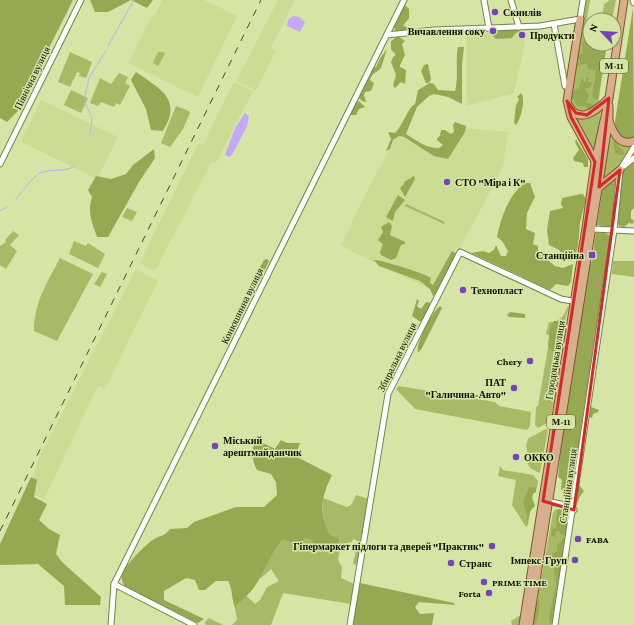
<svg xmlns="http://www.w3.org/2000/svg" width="634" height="625" font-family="'Crimson Pro',serif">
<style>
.built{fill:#cbdc94}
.green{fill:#a8ba65}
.forest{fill:#96a851}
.water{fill:#c4a9f9}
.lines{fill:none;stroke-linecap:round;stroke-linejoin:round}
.stream{stroke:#c4a9f9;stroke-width:1}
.minor-casing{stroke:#758346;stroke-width:7}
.major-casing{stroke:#7f552a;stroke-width:9}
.minor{stroke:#fff;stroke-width:5}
.major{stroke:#d7af8d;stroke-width:7}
.rail{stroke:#444b2d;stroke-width:1;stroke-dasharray:7 7;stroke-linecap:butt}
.marked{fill:none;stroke:#d62828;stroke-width:3;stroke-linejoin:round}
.poi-dot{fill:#7543ba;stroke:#d6e5a5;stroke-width:1.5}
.labels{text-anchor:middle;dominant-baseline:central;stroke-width:3;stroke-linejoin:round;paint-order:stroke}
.shield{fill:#d6e5a5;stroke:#495132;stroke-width:1}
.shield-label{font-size:9px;font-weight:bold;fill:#0d1100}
.poi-label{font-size:10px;font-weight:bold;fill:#0d1100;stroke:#d6e5a5;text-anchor:start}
.street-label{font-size:10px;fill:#0d1100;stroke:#d6e5a5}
</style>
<rect width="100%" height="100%" fill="#d6e5a5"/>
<g class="built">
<polygon points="162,0 204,0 237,16 198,97 128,63 152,15 155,15"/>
<polygon points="278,0 295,0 271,48 276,51 256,90 236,81"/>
<polygon points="524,29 525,43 514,93 467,106 466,31"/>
<polygon points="234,82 253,91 216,163 212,161 155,271 140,263 198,144 203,145"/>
<polygon points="41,100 118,137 97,179 21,142"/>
<polygon points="465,128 508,132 503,166 480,211 459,249 456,248 433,291 341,246 363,199 397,135 447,160"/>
<polygon points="136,269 158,281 105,389 100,386 97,388 44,499 28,492 39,458"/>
</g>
<g class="green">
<polygon points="585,0 590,0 584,36 590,37 590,44 607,44 598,104 590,112 577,111 570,102"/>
<polygon points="610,0 616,0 612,20 602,20 604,4"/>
<polygon points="70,52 92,62 86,78 79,76 80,73 77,72 70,87 58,82"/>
<polygon points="158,52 163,52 165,54 158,66 153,63"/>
<polygon points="119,73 128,77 125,83 130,86 120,105 116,103 114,107 101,102 98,106 90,103 100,78 111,84"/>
<polygon points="71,90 88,98 81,113 64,105"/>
<polygon points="176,106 189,111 190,113 183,129 170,147 161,143"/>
<polygon points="601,111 594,154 572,112 587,117"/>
<polygon points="609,131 634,143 620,167 600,183"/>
<polygon points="406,204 445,222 444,224 405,206"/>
<polygon points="127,208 137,212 132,221 122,217"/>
<polygon points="13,231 19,235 10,245 17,251 6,269 0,265 0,246 6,242 5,240"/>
<polygon points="74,241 86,246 88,243 105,254 98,268 69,254"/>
<path d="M 60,258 L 93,274 L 57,341 L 34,331 C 34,302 47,283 60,258 Z"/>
<polygon points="613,261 634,261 634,277 612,274"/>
<polygon points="102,272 107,274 100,287 94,284"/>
<polygon points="568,306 569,308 566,316 564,332 552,412 547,423 538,428 535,425 536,407 538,406 550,336 546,334 549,322 556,322 563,316"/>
<polygon points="399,386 495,402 499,406 531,412 530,426 527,430 415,409 396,389"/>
<path d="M 546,429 L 548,430 L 540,473 C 523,466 529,464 527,450 C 526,446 526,443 529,438 Z"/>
<polygon points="500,466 503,470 533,475 538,481 537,488 533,493 528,525 526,527 512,505 516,480 498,476"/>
<path d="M 356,495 L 369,499 L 358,565 L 353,564 L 358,541 L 353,539 L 352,542 L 341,544 L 338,560 L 342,567 L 341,578 L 354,584 L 351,604 L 283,593 L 271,625 L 232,625 L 237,620 L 235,608 L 246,595 L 255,604 L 260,600 L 267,587 L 279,581 L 271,569 L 261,578 L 259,577 L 274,550 L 282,540 L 298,544 L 306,538 L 312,541 L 330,536 C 324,523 321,512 323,498 L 347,507 L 351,505 Z"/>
<polygon points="556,509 567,511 570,515 551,625 533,625 553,512"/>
<polygon points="521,615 520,625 512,625 511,621"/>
<polygon points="209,618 223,625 206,625 205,622"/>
</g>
<g class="forest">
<polygon points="0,0 73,0 17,112 7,122 0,118"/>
<polygon points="90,0 131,0 108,12 95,12"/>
<polygon points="131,0 153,0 147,8"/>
<polygon points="405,5 409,9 409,18 403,26 407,27 409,31 396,33 393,24 402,6"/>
<polygon points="633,8 634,139 626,140 616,133 615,121"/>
<polygon points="519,29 522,30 521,31 516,33 512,38 496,39 491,34 492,30"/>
<polygon points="398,36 405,41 402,44 405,55 400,65 400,67 406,70 405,84 401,82 395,88 393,85 396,75 391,62 393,57 396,55 391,49 391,41"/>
<path d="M 586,39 L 590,42 L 590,44 L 607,44 L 598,99 L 593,98 C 590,87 598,80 595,70 L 588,69 L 587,63 L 577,66 L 576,64 L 580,62 L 578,56 L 583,53 L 582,43 Z"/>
<path d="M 458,47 L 464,47 L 462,64 L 462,104 L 448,97 L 434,94 L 429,96 L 417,107 L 406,134 C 416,140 425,148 439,148 L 443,145 L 437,140 L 437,138 L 440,136 L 441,130 L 445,130 L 451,134 L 454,132 L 453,125 L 455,122 L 466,126 L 465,132 L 448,159 L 434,156 L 404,137 L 399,136 L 393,140 L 390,149 L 386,151 L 391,139 L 388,132 L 395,133 C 403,125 407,109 415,104 L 418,90 L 430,83 L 434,84 L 438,90 L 455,91 C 459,77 455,62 458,47 Z"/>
<path d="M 387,49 L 381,68 C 377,73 372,72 370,80 L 374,83 L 371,91 L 365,92 L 364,95 L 366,102 L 362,101 L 357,96 L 372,68 L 376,67 L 381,57 Z"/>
<polygon points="428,64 431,79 429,83 426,83 421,71 424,65"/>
<path d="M 136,72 C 160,89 183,99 163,131 L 151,130 L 146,109 L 131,80 Z"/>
<polygon points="582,77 584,82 586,83 586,78 589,77 588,82 593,82 589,88 586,88 585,90 589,95 586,103 594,104 593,109 588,111 586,106 577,106 574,100 571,98 573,91 579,88"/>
<path d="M 521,93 C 526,98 521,120 516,125 L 514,123 L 516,105 L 519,99 L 517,97 Z"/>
<polygon points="359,101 365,107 359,109 356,115 351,115 351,112 355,104"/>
<polygon points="613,138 624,153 623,156 615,153"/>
<polygon points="576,139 588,159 588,167 584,167 583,163 574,161 573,158 579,150 575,142"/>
<path d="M 154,149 L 155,158 L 139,182 L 108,237 L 97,237 C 92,223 87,211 92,197 L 88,190 L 96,176 L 111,179 L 126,174 L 133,165 Z"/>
<path d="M 634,156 L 634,208 L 631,211 L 631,219 L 634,220 L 633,224 L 629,223 L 624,227 L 619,226 C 613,211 618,186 623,171 C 624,165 630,160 634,156 Z"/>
<polygon points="619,173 612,227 597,225 603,186"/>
<polygon points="414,176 415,179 405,197 400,188 404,184 404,182"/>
<path d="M 524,183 L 530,183 L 535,197 L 527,213 L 526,229 L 535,233 L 533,244 L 538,246 L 538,252 L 555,266 L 563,268 L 573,264 L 571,282 L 568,286 L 556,284 L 550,290 L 471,253 L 483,251 L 489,253 L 494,250 L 496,245 L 501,256 L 506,256 L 508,251 L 502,241 L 497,237 C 501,218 508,196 524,183 Z"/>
<polygon points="581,194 583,194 586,199 580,223 578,246 574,260 568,261 559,250 549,245 547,230 550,211 563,208 561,204 562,198"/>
<polygon points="398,195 405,200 395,212 393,221 386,217"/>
<polygon points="389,222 392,226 390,235 405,242 405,244 401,245 396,258 391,260 381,255 380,252 383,244 378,240 383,232 381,227"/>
<path d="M 603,232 L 609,235 L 610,239 L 579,441 L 581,451 L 576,464 L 577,469 L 574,478 L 572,479 L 567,491 L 564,492 L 561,489 L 562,480 L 558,477 L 563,427 L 589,267 C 595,258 593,244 596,233 Z"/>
<path d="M 452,251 L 457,254 L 437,293 L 433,296 L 430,289 L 420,281 L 379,266 L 374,260 C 382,260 426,274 431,278 L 430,283 L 433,285 Z"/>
<path d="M 267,259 L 269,261 L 259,282 L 256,283 L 253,280 C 254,272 261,267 264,260 Z"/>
<polygon points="417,299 419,301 417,306 421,309 426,302 432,303 423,321 419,321 412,316"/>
<path d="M 440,306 L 442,308 L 422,348 L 418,353 C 415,343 432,312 440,306 Z"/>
<polygon points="510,312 525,314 525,318 509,317 507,315"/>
<path d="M 554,321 L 557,321 C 566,328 564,338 561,349 L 553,351 L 549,348 L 548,345 L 550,328 Z"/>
<polygon points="591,407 599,410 598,412 593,414 592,418 588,416"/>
<path d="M 255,439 L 275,449 L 281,440 L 287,443 L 300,443 L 295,456 L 332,475 C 321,498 318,512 330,535 L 339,539 L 339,544 L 316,549 L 312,541 L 306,538 L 298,544 L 282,540 C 270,554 265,571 255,586 C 250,594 241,600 235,608 C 231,597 233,589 228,581 L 216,581 L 205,590 L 199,590 L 195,580 L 186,578 L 164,591 L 164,600 L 204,619 L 198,623 L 125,587 C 123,583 121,579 122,575 C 124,566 146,544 154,539 C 161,535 165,536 170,529 L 187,528 L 194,522 L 236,507 L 264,507 L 277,495 L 276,482 L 271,474 L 257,470 C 251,459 252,451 255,439 Z"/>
<polygon points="31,477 37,480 34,497 47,504 39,520 49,529 60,535 56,554 62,562 101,597 100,605 65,605 64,586 38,564 0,565 0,544"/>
<polygon points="579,485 584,491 579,498 578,504 577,499"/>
<polygon points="529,487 536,488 536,492 533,494 532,498 535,506 530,511 527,524 527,515 523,502"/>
<polygon points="559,509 570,513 567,535 562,535 559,531 556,531 555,537 551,535 552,529 556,528 557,510"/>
<polygon points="564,537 566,538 562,548 565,555 560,575 558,577 552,623 550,624 549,617 556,584 554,567 548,564 554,562 552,554 557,552 557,546"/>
<polygon points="360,583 454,603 455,605 419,602 415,607 420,614 434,613 432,625 353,625"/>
<path d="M 539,598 C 540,605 539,620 534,625 L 535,611 Z"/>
</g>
<g class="water">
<polygon points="293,16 299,17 305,22 300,32 287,26 288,20"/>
<polygon points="245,113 249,116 247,126 232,155 229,157 225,155 235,128"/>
</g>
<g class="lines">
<g class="stream">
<polyline points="108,46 134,0"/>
<polyline points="90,134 92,118 85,102 85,97 89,78 106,51"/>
<path d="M 16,199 C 23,190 31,179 40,173 C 50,168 66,173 74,166"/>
<polyline points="0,211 8,206"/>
</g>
<g class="minor-casing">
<g id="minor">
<polyline points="484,0 489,28"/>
<polyline points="511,0 519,27"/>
<polyline points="633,0 634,3"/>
<polyline points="554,24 565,86"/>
<polyline points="387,35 434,30 540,26 580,19 583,0"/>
<polyline points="0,164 81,0"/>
<polyline points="624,166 634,158"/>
<polyline points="593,229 634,231"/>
<polyline points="546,501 561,504 574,510"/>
<polyline points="114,584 194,625"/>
<polyline points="111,625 114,584 404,0"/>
<polyline points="350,625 388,394 460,252 561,299 578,302"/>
<polyline points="555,625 614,230 620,170 634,147"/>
</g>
</g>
<g class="major-casing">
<g id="major">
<polyline points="580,19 567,101 571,117 595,161"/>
<path d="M 569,106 C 579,125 597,110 607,100"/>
<path d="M 609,121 C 613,132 619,147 634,141"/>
<polyline points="598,188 620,170"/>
<polyline points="523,625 586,228 595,162 609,98 624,0"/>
<polyline points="529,625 609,119 609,106"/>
</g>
</g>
<use href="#minor" class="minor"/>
<use href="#major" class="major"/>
<polyline class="rail" points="0,531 261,0"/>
</g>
<path class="marked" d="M 609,98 L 599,187 L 620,170 L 574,510 L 543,501 L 595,162 L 571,117 L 567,101 L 576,113 L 587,115 Z"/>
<g class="poi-dot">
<circle cx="495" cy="12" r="4"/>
<circle cx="493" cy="31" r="4"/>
<circle cx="522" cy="35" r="4"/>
<circle cx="447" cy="182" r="4"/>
<rect x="588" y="251" width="8" height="8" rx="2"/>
<circle cx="463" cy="290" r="4"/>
<circle cx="530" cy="361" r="4"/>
<circle cx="514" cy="388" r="4"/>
<circle cx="215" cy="446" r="4"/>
<circle cx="516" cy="457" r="4"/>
<circle cx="578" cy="539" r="4"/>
<circle cx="492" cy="546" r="4"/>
<circle cx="575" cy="560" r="4"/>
<circle cx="451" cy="563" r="4"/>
<circle cx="484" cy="582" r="4"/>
<circle cx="489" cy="593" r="4"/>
</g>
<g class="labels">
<g class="shield">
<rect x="600" y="59" width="28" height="14" rx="3"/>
<rect x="547" y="415" width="28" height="14" rx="3"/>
</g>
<g class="shield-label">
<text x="614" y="66">М-11</text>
<text x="561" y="422">М-11</text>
</g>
<g class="poi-label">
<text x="503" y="12">Скнилів</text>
<text x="485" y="31" text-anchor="end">Вичавлення соку</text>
<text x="530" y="35">Продукти</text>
<text x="455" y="182">СТО "Міра і К"</text>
<text x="584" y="255" text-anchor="end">Станційна</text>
<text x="471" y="290">Технопласт</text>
<text x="522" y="361" text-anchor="end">Chery</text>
<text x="506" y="382" text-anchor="end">ПАТ<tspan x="506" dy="12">"Галичина-Авто"</tspan></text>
<text x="223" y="440">Міський<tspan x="223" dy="12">арештмайданчик</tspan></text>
<text x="524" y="457">ОККО</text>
<text x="586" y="539">FABA</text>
<text x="484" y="546" text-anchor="end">Гіпермаркет підлоги та дверей "Практик"</text>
<text x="567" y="560" text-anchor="end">Імпекс-Груп</text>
<text x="459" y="563">Странс</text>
<text x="492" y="582">PRIME TIME</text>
<text x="481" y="593" text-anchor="end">Forta</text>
</g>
<g class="street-label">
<text transform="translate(32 78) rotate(-64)">Північна вулиця</text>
<text transform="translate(242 306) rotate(-64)">Конюшинна вулиця</text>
<text transform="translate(397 357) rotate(-64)">Збиральна вулиця</text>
<text transform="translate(555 360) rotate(-81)">Городоцька вулиця</text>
<text transform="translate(568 486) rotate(-82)">Станційна вулиця</text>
</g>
</g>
<g transform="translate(602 32) rotate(295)"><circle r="19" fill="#d6e5a5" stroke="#869063"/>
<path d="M0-3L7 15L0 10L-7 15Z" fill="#7543ba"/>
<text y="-6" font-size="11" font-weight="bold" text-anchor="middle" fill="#0d1100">N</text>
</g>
</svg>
